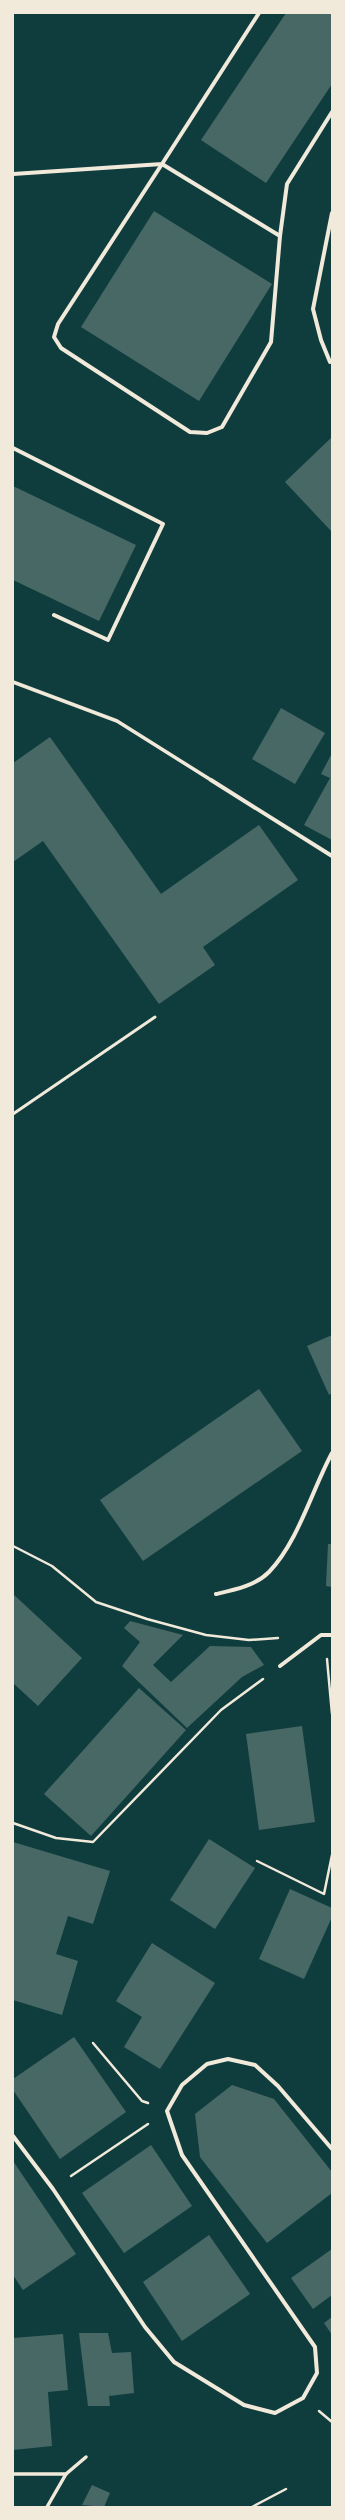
<svg xmlns="http://www.w3.org/2000/svg" width="345" height="2520" font-family="'Libre Baskerville',serif">
<style>
.building{fill:#486865}
.lines{fill:none;stroke-linecap:round;stroke-linejoin:round}
.path{stroke:#f1e9da;stroke-width:2.5}
.service{stroke:#f1e9da;stroke-width:3}
.pedestrian{stroke:#f1e9da;stroke-width:3.5}
.minor{stroke:#f1e9da;stroke-width:4}
</style>
<rect width="100%" height="100%" fill="#0f3d3e"/>
<g class="building">
<polygon points="286,13 332,13 332,84 266,183 201,140"/>
<polygon points="154,211 272,284 199,401 81,327"/>
<polygon points="332,437 332,532 285,482"/>
<polygon points="13,486 136,545 99,621 13,580"/>
<polygon points="281,708 325,733 295,784 252,759"/>
<polygon points="50,737 161,894 259,825 298,880 203,947 215,965 159,1004 43,841 13,862 13,763"/>
<polygon points="332,753 332,840 304,825 330,778 321,774"/>
<polygon points="332,1335 332,1393 329,1395 307,1346"/>
<polygon points="259,1389 302,1451 143,1561 100,1500"/>
<polygon points="328,1544 332,1544 332,1587 326,1586"/>
<polygon points="13,1594 82,1658 38,1706 13,1683"/>
<polygon points="130,1621 183,1635 153,1665 171,1682 210,1646 251,1647 264,1665 242,1677 187,1728 122,1666 140,1642 124,1628"/>
<polygon points="139,1688 186,1730 91,1836 44,1794"/>
<polygon points="302,1726 315,1822 259,1830 246,1734"/>
<polygon points="209,1839 255,1868 215,1929 170,1900"/>
<polygon points="13,1842 110,1871 93,1924 68,1916 56,1954 78,1961 62,2015 13,2000"/>
<polygon points="290,1889 332,1908 332,1917 304,1979 259,1959"/>
<polygon points="152,1943 215,1983 160,2069 124,2047 142,2017 116,2001"/>
<polygon points="74,2037 126,2112 60,2159 13,2090 13,2079"/>
<polygon points="232,2085 274,2099 332,2172 332,2193 267,2243 200,2157 195,2114"/>
<polygon points="151,2145 192,2206 124,2253 82,2193"/>
<polygon points="13,2161 76,2254 23,2290 13,2275"/>
<polygon points="209,2235 250,2294 182,2341 143,2282"/>
<polygon points="332,2249 332,2295 313,2309 291,2278"/>
<polygon points="332,2317 332,2335 324,2323"/>
<polygon points="79,2333 108,2333 112,2353 131,2352 134,2393 109,2396 110,2406 88,2406"/>
<polygon points="63,2334 68,2390 48,2392 52,2446 13,2450 13,2338"/>
<polygon points="92,2485 110,2493 104,2507 82,2505"/>
</g>
<g class="lines">
<g class="path">
<polyline points="13,1546 52,1566 96,1602 147,1619 206,1635 249,1640 278,1638"/>
<polyline points="327,1659 332,1714"/>
<polyline points="13,1823 56,1838 93,1842 221,1710 263,1679"/>
<polyline points="257,1861 324,1894 332,1855"/>
<polyline points="93,2043 142,2101 148,2103"/>
<polyline points="71,2176 148,2124"/>
<polyline points="319,2411 332,2422"/>
<polyline points="252,2507 286,2489"/>
</g>
<polyline class="service" points="13,1114 155,1017"/>
<g class="pedestrian">
<polyline points="13,682 117,721 211,780"/>
<polyline points="13,2474 66,2474"/>
<polyline points="47,2507 66,2474 86,2457"/>
</g>
<g class="minor">
<polygon points="162,164 280,236 271,342 222,427 207,433 190,432 61,348 54,337 58,324"/>
<polyline points="13,174 162,164 259,13"/>
<polyline points="280,236 287,184 332,112"/>
<polyline points="330,362 321,340 313,309 332,213"/>
<polyline points="13,448 163,524 108,640 54,615"/>
<polyline points="211,780 332,856"/>
<path d="M 216,1594 C 234,1590 255,1586 269,1572 C 298,1542 312,1490 332,1453"/>
<polyline points="280,1666 321,1635 332,1635"/>
<polyline points="13,2136 53,2189 145,2327 174,2362 244,2405 275,2413 303,2398 317,2373 315,2347 182,2155 167,2111 182,2085 207,2064 228,2059 255,2065 278,2086 332,2149"/>
</g>
</g>
<rect width="345" height="2520" fill="none" stroke="#f1e9da" stroke-width="28"/>
</svg>
